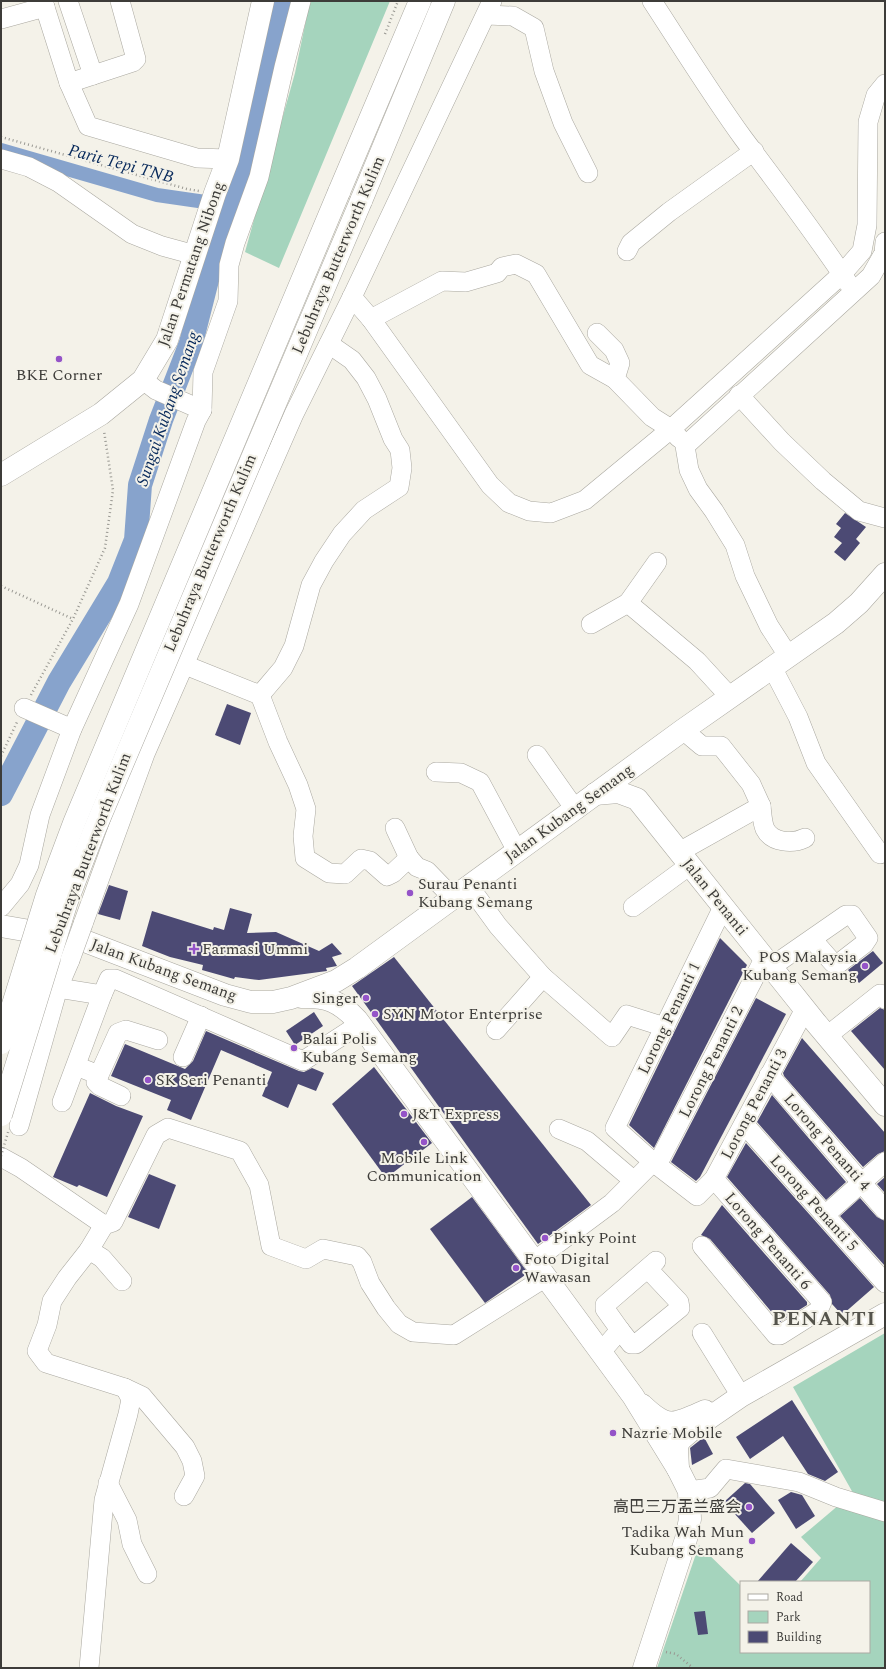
<svg xmlns="http://www.w3.org/2000/svg" width="886" height="1669" font-family="Spectral,'Noto Sans SC',serif">
<style>
.green{fill:#a5d4bd}
.lines{fill:none;stroke-linecap:round;stroke-linejoin:round}
.canal{stroke:#87a3cc;stroke-width:14}
.river{stroke:#87a3cc;stroke-width:24}
.building{fill:#4c4a74}
.minor-casing{stroke:#aaa8a0;stroke-width:20}
.major-casing{stroke:#aaa8a0;stroke-width:23}
.highway-casing{stroke:#aaa8a0;stroke-width:23}
.path{stroke:#999892;stroke-width:2.5;stroke-dasharray:1 3;stroke-linecap:butt}
.minor{stroke:#fff;stroke-width:19}
.major{stroke:#fff;stroke-width:22}
.highway{stroke:#fff;stroke-width:22}
.minor-bridge-casing{stroke:#aaa8a0;stroke-width:20;stroke-linecap:butt}
.highway-bridge-casing{stroke:#aaa8a0;stroke-width:23;stroke-linecap:butt}
.path-bridge{stroke:#999892;stroke-width:2.5;stroke-dasharray:1 3;stroke-linecap:butt}
.minor-bridge{stroke:#fff;stroke-width:19}
.highway-bridge{stroke:#fff;stroke-width:22}
.poi-dot{fill:#9453c8;stroke:#f4f2e9;stroke-width:1.5}
.labels{text-anchor:middle;dominant-baseline:central;stroke-width:4;stroke-linejoin:round;paint-order:stroke}
.street-label{font-size:16px;fill:#3d3c39;stroke:#f4f2e9}
.poi-label{font-size:16px;fill:#3d3c39;stroke:#f4f2e9;text-anchor:start}
.water-label{font-size:17px;font-style:italic;fill:#06285a;stroke:#f4f2e9}
.district-label{font-size:20px;font-weight:bold;letter-spacing:1px;fill:#55544c;stroke:#f4f2e9}
</style>
<rect width="100%" height="100%" fill="#f4f2e9"/>
<g class="green">
<polygon points="310,1 390,1 279,268 245,252 295,73"/>
<polygon points="885,1333 885,1668 657,1668 699,1545 741,1586 741,1652 869,1652 869,1582 800,1582 821,1558 801,1537 853,1493 793,1387"/>
</g>
<g class="lines">
<polyline class="canal" points="1,150 157,195 233,206"/>
<polyline class="river" points="1,794 59,682 119,583 136,540 140,485 161,420 191,343 210,268 233,206 252,141 266,90 275,15 280,1"/>
</g>
<g class="building">
<polygon points="845,513 866,527 856,539 860,543 845,561 834,552 842,543 834,537 841,528 836,524"/>
<polygon points="227,704 251,713 240,745 215,735"/>
<polygon points="109,885 128,891 120,920 98,914"/>
<polygon points="230,908 252,914 247,933 276,932 319,951 332,943 342,954 332,957 337,966 326,968 327,971 259,980 235,977 234,979 202,970 203,965 170,957 142,946 152,911 213,930 214,927 224,930"/>
<polygon points="720,938 747,965 654,1148 629,1125"/>
<polygon points="873,951 883,963 859,983 848,970"/>
<polygon points="394,957 591,1205 538,1244 352,986"/>
<polygon points="756,998 786,1014 700,1177 696,1181 671,1162"/>
<polygon points="880,1008 885,1010 885,1070 851,1031"/>
<polygon points="314,1012 323,1026 295,1045 286,1031"/>
<polygon points="206,1031 299,1071 304,1072 312,1068 324,1073 316,1091 298,1084 288,1108 262,1096 272,1072 221,1050 191,1120 167,1110 171,1100 111,1076 125,1044 185,1069 193,1061"/>
<polygon points="802,1038 885,1133 885,1151 878,1154 863,1167 784,1076 783,1073"/>
<polygon points="374,1067 432,1143 386,1178 332,1104"/>
<polygon points="90,1093 116,1106 143,1116 107,1197 79,1185 77,1187 53,1177"/>
<polygon points="772,1095 846,1182 826,1200 757,1122"/>
<polygon points="746,1143 874,1287 842,1315 832,1304 830,1295 727,1177"/>
<polygon points="149,1174 176,1185 159,1229 128,1217"/>
<polygon points="885,1177 885,1193 877,1184"/>
<polygon points="472,1197 528,1273 485,1303 430,1229"/>
<polygon points="860,1198 877,1217 885,1221 885,1266 840,1216"/>
<polygon points="722,1205 807,1302 807,1305 780,1322 710,1239 701,1235"/>
<polygon points="792,1400 838,1472 825,1481 808,1474 783,1436 750,1459 736,1437"/>
<polygon points="704,1437 713,1454 692,1465 690,1448"/>
<polygon points="745,1483 750,1484 775,1513 752,1533 724,1502"/>
<polygon points="791,1492 802,1495 815,1516 796,1529 778,1500"/>
<polygon points="791,1543 813,1562 795,1582 757,1582"/>
<polygon points="705,1611 708,1634 698,1635 694,1612"/>
</g>
<g class="lines">
<g class="minor-casing">
<g id="minor">
<polyline points="43,1 69,83 88,126 197,158 228,159"/>
<polyline points="68,1 93,75"/>
<path d="M 652,1 C 682,47 711,94 743,138 C 779,186 815,233 848,283"/>
<polyline points="487,15 513,16 534,28 544,71 563,123 588,173"/>
<polyline points="1,19 45,7"/>
<polyline points="69,83 133,62 136,59 120,1"/>
<polyline points="1,159 29,167 58,182 132,234 162,246 195,255"/>
<polyline points="627,251 631,243 669,212 754,151"/>
<polyline points="352,297 371,319 490,485 509,503 529,511 551,513 585,500 671,429 842,274 862,251 867,225 868,122 876,95 885,84"/>
<polyline points="371,319 442,281 466,282 497,273 502,267 516,264 536,274 590,365 615,379"/>
<polyline points="597,333 614,350 620,363 615,379 652,417 671,429 679,438"/>
<polyline points="143,380 156,390 202,410"/>
<polyline points="739,395 782,442 823,481 859,511 885,518"/>
<polyline points="628,603 657,562"/>
<polyline points="591,624 628,603 697,661 730,697"/>
<polyline points="789,657 769,626 745,576 735,545 714,511 698,489 689,470 685,446 871,276 884,253 885,242"/>
<polyline points="185,665 260,695 278,742 298,785 306,809 303,836 305,858 329,873 345,874 361,859 370,861 387,876 393,873 409,858 417,867 427,871 453,898"/>
<polyline points="773,669 798,717 816,763 880,854"/>
<polyline points="260,695 283,668 294,646 311,585 324,561 342,534 364,510 399,487 402,468 400,450 393,439 377,399 366,378 352,360 329,344"/>
<polyline points="24,708 72,729"/>
<polyline points="683,730 702,746 721,746 751,784 761,806"/>
<polyline points="537,755 575,809"/>
<polyline points="436,772 461,773 480,782 517,851"/>
<polyline points="395,828 409,858"/>
<path d="M 679,852 L 761,806 C 762,813 762,822 765,829 C 772,843 793,844 805,838"/>
<polyline points="469,886 498,926 543,977 612,1037 627,1015 665,1027"/>
<polyline points="1,907 20,884 29,865 40,815 72,729 129,604 196,421 202,410 203,372 228,301 229,265 235,243 259,177 284,67 301,1"/>
<polyline points="633,907 690,865"/>
<polyline points="723,907 615,1128 653,1162 697,1196 714,1179 805,1009"/>
<polyline points="83,924 145,754 294,414 352,297 492,1"/>
<polyline points="771,967 846,915 852,915 868,938 864,944 838,964 833,963 812,939"/>
<polyline points="58,988 102,995 62,1102"/>
<polyline points="102,995 109,979 115,979 303,1061 360,1024"/>
<polyline points="496,1030 543,977"/>
<polyline points="827,1036 880,994 885,999"/>
<polyline points="183,1057 201,1016"/>
<polyline points="76,1066 99,1075 118,1033 126,1030 158,1040"/>
<polyline points="99,1075 96,1082 100,1086 121,1096"/>
<polyline points="769,1075 885,1210"/>
<polyline points="744,1124 885,1283"/>
<polyline points="19,1126 58,988 70,960"/>
<polyline points="559,1129 587,1141 633,1180"/>
<polyline points="1,1157 21,1168 104,1225"/>
<polyline points="657,1165 764,959"/>
<polyline points="825,1215 885,1162"/>
<polyline points="702,1246 776,1335 780,1335 818,1311 822,1302 714,1179"/>
<polyline points="89,1250 102,1258 122,1281"/>
<polyline points="534,1261 612,1203 653,1162"/>
<polyline points="620,1330 631,1344 636,1344 680,1308 679,1302 648,1269"/>
<polyline points="702,1333 741,1396"/>
<polyline points="601,1352 620,1330 605,1309 605,1305 656,1261"/>
<polyline points="108,1483 127,1520 132,1544 147,1574"/>
<polyline points="689,1491 710,1488 726,1469 799,1482 836,1497 885,1512"/>
<polyline points="184,1496 195,1476 192,1461 185,1447 142,1396 125,1388 46,1363 37,1351 47,1325 52,1301 67,1278 89,1250 104,1225 113,1222 156,1135 168,1128 240,1151 259,1185 271,1246 306,1259 323,1249 357,1256 362,1262 370,1283 386,1308 399,1324 413,1332 454,1335 546,1277"/>
<polyline points="89,1668 104,1500 128,1414 131,1399 125,1388"/>
</g>
</g>
<g class="major-casing">
<g id="major">
<polyline points="1,475 101,414 143,380 167,340 215,193 228,159 263,1"/>
<polyline points="595,794 618,792 637,799 816,1023 885,1105"/>
<polyline points="1,926 82,940 225,995 251,1002 273,1002 291,998 336,981 357,968 683,730 836,623 859,603 885,574"/>
<path d="M 301,997 C 327,996 339,1001 357,1020 L 633,1396 L 678,1469 L 689,1491 L 690,1519 L 686,1539 L 644,1668"/>
<path d="M 642,1405 C 668,1430 674,1425 705,1411"/>
<polyline points="678,1469 677,1448 679,1441 693,1429 741,1396 885,1314"/>
</g>
</g>
<g class="highway-casing">
<g id="highway">
<polyline points="339,192 420,1"/>
<polyline points="361,201 444,1"/>
</g>
</g>
<g class="path">
<polyline points="385,34 398,1"/>
<polyline points="1,137 187,189 199,191"/>
<polyline points="1,586 73,619"/>
<polyline points="31,695 73,619 105,548 113,490 104,431"/>
<polyline points="1,756 18,720"/>
<polyline points="666,1652 676,1654 693,1668"/>
</g>
<use href="#minor" class="minor"/>
<use href="#major" class="major"/>
<use href="#highway" class="highway"/>
<g class="minor-bridge-casing">
<polyline id="minor-bridge" points="70,960 83,924"/>
</g>
<g class="highway-bridge-casing">
<g id="highway-bridge">
<polyline points="1,1043 47,895 74,823 339,192"/>
<polyline points="1,1115 67,901 94,831 361,201"/>
</g>
</g>
<polyline class="path-bridge" points="1,1156 9,1129"/>
<use href="#minor-bridge" class="minor-bridge"/>
<use href="#highway-bridge" class="highway-bridge"/>
</g>
<g class="poi-dot">
<circle cx="59" cy="359" r="4"/>
<circle cx="410" cy="893" r="4"/>
<path d="M192 943h4v4h4v4h-4v4h-4v-4h-4v-4h4z"/>
<circle cx="865" cy="966" r="4"/>
<circle cx="366" cy="998" r="4"/>
<circle cx="375" cy="1014" r="4"/>
<circle cx="294" cy="1048" r="4"/>
<circle cx="148" cy="1080" r="4"/>
<circle cx="404" cy="1114" r="4"/>
<circle cx="424" cy="1142" r="4"/>
<circle cx="545" cy="1238" r="4"/>
<circle cx="516" cy="1268" r="4"/>
<circle cx="613" cy="1433" r="4"/>
<circle cx="749" cy="1507" r="4"/>
<circle cx="752" cy="1541" r="4"/>
</g>
<g class="labels">
<g class="street-label">
<text transform="translate(338 255) rotate(-67)">Lebuhraya Butterworth Kulim</text>
<text transform="translate(191 264) rotate(-71)">Jalan Permatang Nibong</text>
<text transform="translate(210 553) rotate(-67)">Lebuhraya Butterworth Kulim</text>
<text transform="translate(569 813) rotate(-36)">Jalan Kubang Semang</text>
<text transform="translate(88 853) rotate(-69)">Lebuhraya Butterworth Kulim</text>
<text transform="translate(715 897) rotate(51)">Jalan Penanti</text>
<text transform="translate(164 970) rotate(20)">Jalan Kubang Semang</text>
<text transform="translate(669 1018) rotate(-64)">Lorong Penanti 1</text>
<text transform="translate(711 1062) rotate(-63)">Lorong Penanti 2</text>
<text transform="translate(754 1104) rotate(-62)">Lorong Penanti 3</text>
<text transform="translate(827 1142) rotate(49)">Lorong Penanti 4</text>
<text transform="translate(814 1203) rotate(48)">Lorong Penanti 5</text>
<text transform="translate(768 1241) rotate(49)">Lorong Penanti 6</text>
</g>
<g class="poi-label">
<text x="59" y="375" text-anchor="middle">BKE Corner</text>
<text x="418" y="884">Surau Penanti<tspan x="418" dy="18">Kubang Semang</tspan></text>
<text x="202" y="949">Farmasi Ummi</text>
<text x="857" y="957" text-anchor="end">POS Malaysia<tspan x="857" dy="18">Kubang Semang</tspan></text>
<text x="358" y="998" text-anchor="end">Singer</text>
<text x="383" y="1014">SYN Motor Enterprise</text>
<text x="302" y="1039">Balai Polis<tspan x="302" dy="18">Kubang Semang</tspan></text>
<text x="156" y="1080">SK Seri Penanti</text>
<text x="412" y="1114">J&amp;T Express</text>
<text x="424" y="1158" text-anchor="middle">Mobile Link<tspan x="424" dy="18">Communication</tspan></text>
<text x="553" y="1238">Pinky Point</text>
<text x="524" y="1259">Foto Digital<tspan x="524" dy="18">Wawasan</tspan></text>
<text x="621" y="1433">Nazrie Mobile</text>
<text x="741" y="1507" text-anchor="end">高巴三万盂兰盛会</text>
<text x="744" y="1532" text-anchor="end">Tadika Wah Mun<tspan x="744" dy="18">Kubang Semang</tspan></text>
</g>
<g class="water-label">
<text transform="translate(121 164) rotate(15)">Parit Tepi TNB</text>
<text transform="translate(168 409) rotate(-71)">Sungai Kubang Semang</text>
</g>
<g class="district-label">
<text x="824" y="1319">PENANTI</text>
</g>
</g>
<rect width="886" height="1669" fill="none" stroke="#3d3c39" stroke-width="4"/>
<rect x="740" y="1581" width="130" height="72" fill="#f4f2e9" stroke="#aba9a3"/>
<rect x="748" y="1594" width="20" height="6" fill="#ffffff" stroke="#aba9a3"/>
<text x="776" y="1601" font-size="12" fill="#3d3c39">Road</text>
<rect x="748" y="1611" width="20" height="12" fill="#a5d4bd" stroke="#aba9a3"/>
<text x="776" y="1621" font-size="12" fill="#3d3c39">Park</text>
<rect x="748" y="1631" width="20" height="12" fill="#4c4a74" stroke="#aba9a3"/>
<text x="776" y="1641" font-size="12" fill="#3d3c39">Building</text>
</svg>
